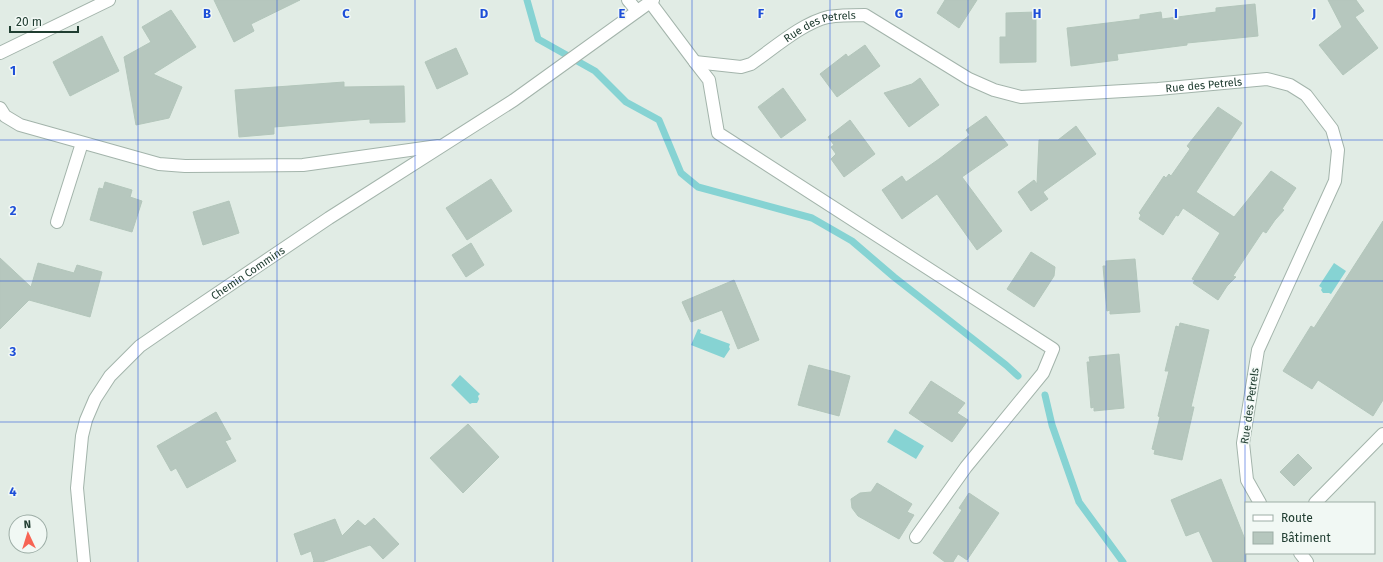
<svg xmlns="http://www.w3.org/2000/svg" width="1383" height="562" font-family="'Fira Sans',sans-serif">
<style>
.water{fill:#86d3d3}
.lines{fill:none;stroke-linecap:round;stroke-linejoin:round}
.stream{stroke:#86d3d3;stroke-width:7}
.building{fill:#b6c7be;stroke:#b3c6bb}
.minor-casing{stroke:#a3b4ab;stroke-width:14}
.minor{stroke:#fff;stroke-width:12}
.grid{fill:none;stroke:#1d4ed8;stroke-width:1;stroke-opacity:0.55}
.labels{text-anchor:middle;dominant-baseline:central;stroke-width:3;stroke-linejoin:round;paint-order:stroke}
.street-label{font-size:11px;fill:#203d31;stroke:#f1f8f4}
.grid-label{font-size:13px;text-anchor:middle;font-weight:bold;fill:#1d4ed8;stroke:#f1f8f4;stroke-width:3;stroke-linejoin:round;paint-order:stroke}
</style>
<rect width="100%" height="100%" fill="#e1ece5"/>
<g class="water">
<polygon points="1334,263 1346,271 1331,294 1329,293 1323,293 1321,290 1322,288 1319,286"/>
<polygon points="698,329 701,330 700,333 730,344 729,347 730,349 724,358 691,345"/>
<polygon points="460,375 480,394 478,396 479,399 477,403 472,403 470,404 451,385"/>
<polygon points="895,429 924,446 916,459 887,442"/>
</g>
<g class="lines">
<g class="stream">
<polyline points="527,0 538,39 595,71 626,102 659,120 681,173 698,187 812,218 852,241 894,277 1006,365 1018,376"/>
<polyline points="1045,395 1052,425 1079,502 1123,562"/>
</g>
</g>
<g class="building">
<polygon points="214,0 300,0 251,24 254,31 234,42"/>
<polygon points="945,0 977,0 959,28 937,13"/>
<polygon points="1328,0 1356,0 1364,11 1355,17 1378,48 1343,75 1319,45 1342,27"/>
<polygon points="1255,4 1258,36 1187,43 1187,45 1117,54 1118,60 1071,66 1067,28 1140,19 1140,15 1161,12 1162,19 1216,12 1216,8"/>
<polygon points="171,10 196,47 153,74 182,87 169,118 136,125 124,57 151,42 142,27"/>
<polygon points="1036,12 1036,62 1000,63 1000,37 1006,37 1006,13"/>
<polygon points="102,36 119,71 70,96 53,62"/>
<polygon points="865,45 880,66 837,97 820,74 846,54 848,57"/>
<polygon points="456,48 468,74 437,89 425,62"/>
<polygon points="920,78 939,105 909,127 884,93 912,84"/>
<polygon points="344,82 344,87 404,86 405,122 370,123 370,119 274,127 274,134 239,137 235,90"/>
<polygon points="783,88 806,120 781,138 758,107"/>
<polygon points="1218,107 1242,123 1196,192 1234,217 1271,171 1296,188 1282,209 1284,210 1275,220 1266,233 1263,231 1233,276 1236,277 1227,286 1218,300 1193,283 1195,280 1192,279 1220,233 1183,208 1178,216 1176,215 1163,235 1139,219 1141,215 1139,213 1164,176 1166,178 1169,174 1171,176 1190,149 1187,146"/>
<polygon points="986,116 1008,145 962,177 1002,231 977,250 937,194 902,219 882,190 902,176 906,182 939,159 970,135 966,130"/>
<polygon points="850,120 875,154 844,177 831,159 836,154 831,147 834,145 828,137"/>
<polygon points="1076,126 1096,154 1043,192 1048,199 1031,211 1018,192 1034,180 1037,184 1039,140 1058,140"/>
<polygon points="491,179 512,211 467,240 446,208"/>
<polygon points="105,182 132,190 130,197 142,201 132,232 90,220 99,188 103,189"/>
<polygon points="229,201 239,233 203,245 193,212"/>
<polygon points="1383,221 1383,400 1373,416 1318,380 1312,389 1283,371 1311,326 1314,328"/>
<polygon points="471,243 484,265 466,277 452,255"/>
<polygon points="1031,252 1055,267 1054,276 1034,307 1007,289"/>
<polygon points="0,258 31,287 38,263 74,273 77,265 102,272 90,317 29,300 0,329"/>
<polygon points="1135,259 1140,312 1110,314 1110,310 1107,311 1105,289 1103,266 1106,266 1106,261"/>
<polygon points="734,280 759,340 738,349 722,310 691,322 682,302"/>
<polygon points="1180,323 1209,330 1191,407 1194,407 1182,460 1154,454 1155,450 1152,449 1160,417 1158,416 1169,371 1165,371 1176,326 1179,327"/>
<polygon points="1119,354 1124,408 1094,411 1094,407 1091,408 1087,362 1090,362 1089,357"/>
<polygon points="809,365 850,376 839,416 798,405"/>
<polygon points="931,381 965,403 957,413 968,420 952,442 909,413"/>
<polygon points="216,412 231,439 225,441 236,461 187,488 176,468 171,471 157,446"/>
<polygon points="468,424 499,457 463,493 430,458"/>
<polygon points="1298,454 1312,468 1294,486 1280,472"/>
<polygon points="1221,479 1246,542 1246,562 1213,562 1199,531 1186,536 1171,500"/>
<polygon points="877,483 912,504 907,512 914,515 899,539 858,516 852,508 851,499 860,493 871,492"/>
<polygon points="969,493 999,513 967,560 958,554 953,562 945,562 933,553 962,510 959,508"/>
<polygon points="374,518 399,544 383,559 370,545 322,562 313,562 314,561 311,551 301,555 294,534 335,519 342,536 358,520 365,526"/>
</g>
<g class="lines">
<g class="minor-casing">
<g id="minor">
<polyline points="628,0 637,11"/>
<polyline points="650,2 695,62 709,80 718,133 1053,349 1043,373 966,467 916,537"/>
<polyline points="0,53 109,0"/>
<path id="s1" d="M 695,62 L 741,67 L 751,64 C 773,49 802,23 828,17 C 840,15 852,15 865,15 L 969,79 L 994,90 L 1021,97 L 1158,89 L 1267,79 L 1290,85 L 1306,95 L 1332,129 L 1338,150 L 1335,181 L 1258,350 L 1243,443 L 1247,480 L 1260,503"/>
<polyline points="0,108 5,116 20,125 159,164 185,166 303,165 438,146"/>
<polyline points="57,222 82,143"/>
<polyline points="1315,503 1383,434"/>
<polyline points="1300,553 1307,562"/>
<path id="s2" d="M 84,562 L 77,488 L 82,436 L 86,420 L 95,399 L 110,376 L 140,346 L 172,324 L 329,218 L 514,100 L 653,0"/>
</g>
</g>
<use href="#minor" class="minor"/>
</g>
<path class="grid" d="M 138,0 L 138,562M 277,0 L 277,562M 415,0 L 415,562M 553,0 L 553,562M 692,0 L 692,562M 830,0 L 830,562M 968,0 L 968,562M 1106,0 L 1106,562M 1245,0 L 1245,562M 0,140 L 1383,140M 0,281 L 1383,281M 0,422 L 1383,422"/>
<g class="labels">
<g class="street-label">
<text stroke="none"><textPath href="#s1" startOffset="137">Rue des Petrels</textPath></text>
<text stroke="none"><textPath href="#s1" startOffset="545">Rue des Petrels</textPath></text>
<text stroke="none"><textPath href="#s2" startOffset="366">Chemin Commins</textPath></text>
<text transform="translate(1250 406) rotate(-82)">Rue des Petrels</text>
</g>
</g>
<g class="grid-label">
<text x="207" y="18">B</text>
<text x="346" y="18">C</text>
<text x="484" y="18">D</text>
<text x="622" y="18">E</text>
<text x="761" y="18">F</text>
<text x="899" y="18">G</text>
<text x="1037" y="18">H</text>
<text x="1176" y="18">I</text>
<text x="1314" y="18">J</text>
<text x="13" y="75">1</text>
<text x="13" y="215">2</text>
<text x="13" y="356">3</text>
<text x="13" y="496">4</text>
</g>
<rect x="1245" y="502" width="130" height="52" fill="#f1f8f4" stroke="#9dada6"/>
<rect x="1253" y="515" width="20" height="6" fill="#ffffff" stroke="#9dada6"/>
<text x="1281" y="522" font-size="12" fill="#203d31">Route</text>
<rect x="1253" y="532" width="20" height="12" fill="#b6c7be" stroke="#9dada6"/>
<text x="1281" y="542" font-size="12" fill="#203d31">Bâtiment</text>
<g transform="translate(28 534) rotate(356)"><circle r="19" fill="#f1f8f4" stroke="#9dada6"/>
<path d="M0-3L7 15L0 10L-7 15Z" fill="#f76454"/>
<text y="-6" font-size="11" font-weight="bold" text-anchor="middle" fill="#203d31">N</text>
</g>
<path d="M10 26v6h68v-6" fill="none" stroke="#203d31" stroke-width="2"/>
<text x="16" y="26" font-size="12" fill="#203d31" stroke="#f1f8f4" stroke-width="3" paint-order="stroke">20 m</text>
</svg>
